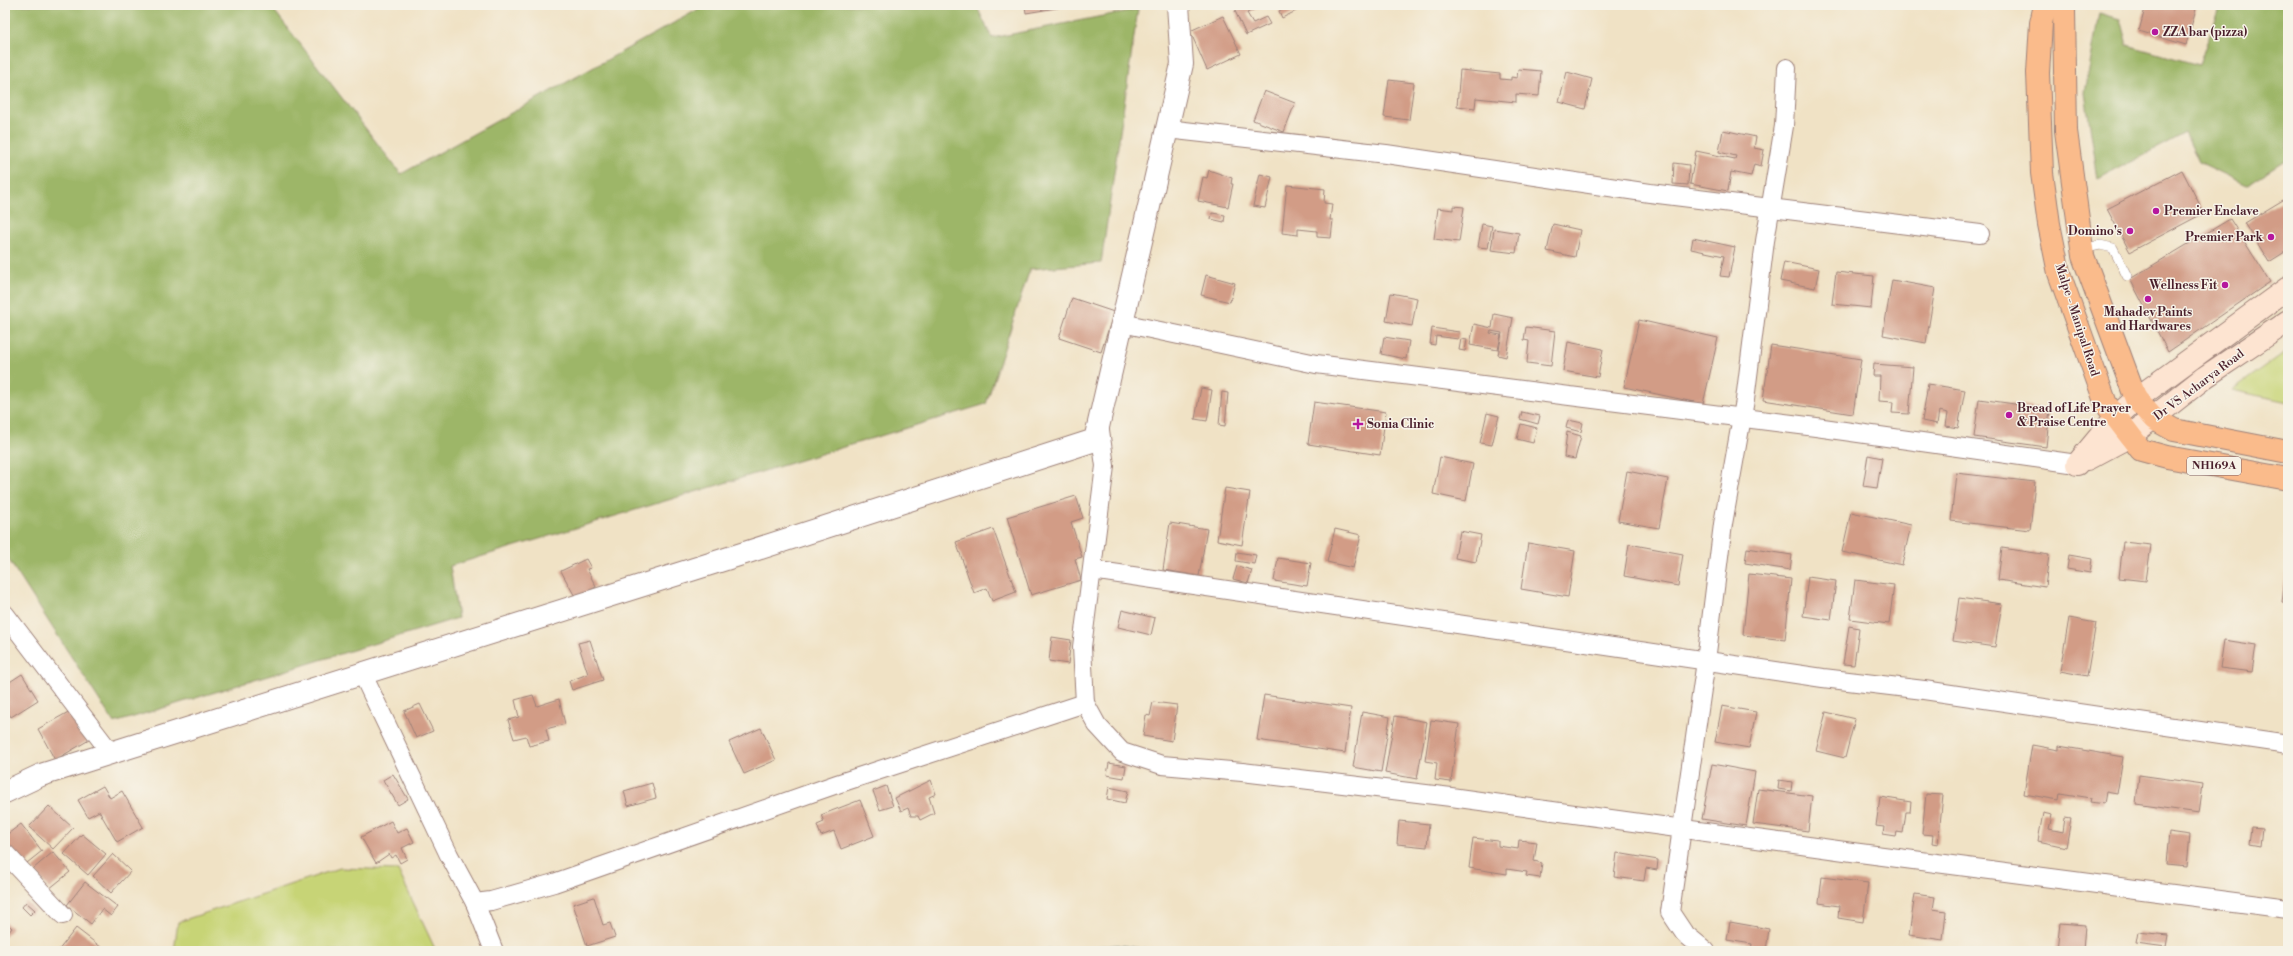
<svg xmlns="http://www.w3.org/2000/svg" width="2293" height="956" font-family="'Libre Bodoni',serif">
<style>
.green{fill:#c7d476;stroke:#887a50}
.forest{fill:#9db667;stroke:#746a49}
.water{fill:#3cabb9;stroke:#436572}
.building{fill:#d29c86}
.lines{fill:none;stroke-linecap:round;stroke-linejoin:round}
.service-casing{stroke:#9d8078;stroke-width:10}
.minor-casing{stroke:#9d8078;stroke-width:20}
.tertiary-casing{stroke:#9d8078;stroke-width:24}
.secondary-casing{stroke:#9d8078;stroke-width:24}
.trunk-casing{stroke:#9d8078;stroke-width:24}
.service{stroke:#fff;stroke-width:9}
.minor{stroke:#fff;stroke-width:18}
.tertiary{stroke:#fff;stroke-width:22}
.secondary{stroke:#fde4d1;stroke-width:22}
.trunk{stroke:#fabb8b;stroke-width:22}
.poi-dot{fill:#b5179e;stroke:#f7f3e8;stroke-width:1.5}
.labels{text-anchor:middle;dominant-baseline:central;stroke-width:3;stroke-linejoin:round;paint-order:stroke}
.shield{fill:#f7f3e8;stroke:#7e5f64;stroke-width:1}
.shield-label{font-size:11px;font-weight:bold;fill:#4a1f2b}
.poi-label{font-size:12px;font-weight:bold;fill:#4a1f2b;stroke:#f7f3e8;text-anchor:start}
.street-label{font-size:12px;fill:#4a1f2b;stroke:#f7f3e8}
</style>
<rect width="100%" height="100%" fill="#f7f3e8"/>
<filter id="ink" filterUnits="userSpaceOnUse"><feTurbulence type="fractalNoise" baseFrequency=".025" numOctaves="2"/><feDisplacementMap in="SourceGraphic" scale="8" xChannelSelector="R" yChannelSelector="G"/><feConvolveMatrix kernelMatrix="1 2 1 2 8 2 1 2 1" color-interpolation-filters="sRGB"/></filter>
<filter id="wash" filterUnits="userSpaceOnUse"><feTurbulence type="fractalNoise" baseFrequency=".012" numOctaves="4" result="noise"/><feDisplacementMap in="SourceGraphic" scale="16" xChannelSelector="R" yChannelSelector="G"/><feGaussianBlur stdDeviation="0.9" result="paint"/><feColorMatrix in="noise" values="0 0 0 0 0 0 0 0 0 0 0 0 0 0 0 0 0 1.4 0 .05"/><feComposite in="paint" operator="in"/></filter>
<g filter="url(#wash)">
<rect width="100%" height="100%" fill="#f0e2c5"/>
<g class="green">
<polygon points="2288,350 2288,402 2232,390"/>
<polygon points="340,868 398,870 436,951 174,951 178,922"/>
</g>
<g class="forest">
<polygon points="5,5 270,5 401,174 706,5 976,5 992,38 1138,9 1101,263 1030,269 986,404 450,566 458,618 114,723 5,554"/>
<polygon points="2220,5 2288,5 2288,159 2247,185 2199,162 2185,133 2098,179 2085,93 2099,13 2120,19 2127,45 2199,65"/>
</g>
<polygon class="water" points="1118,945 1158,951 1032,951"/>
<g id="blocks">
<g class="building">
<polygon points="1025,5 1068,5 1068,6 1026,13"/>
<polygon points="1248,5 1261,6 1247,13 1253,23 1266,17 1270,24 1246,35 1235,11"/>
<polygon points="1282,5 1308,5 1282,18 1279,11 1284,8"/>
<polygon points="2146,5 2197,5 2186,45 2139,31"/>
<polygon points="1223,16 1241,54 1207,70 1190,31"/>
<polygon points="1518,69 1541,71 1539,96 1516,94 1516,102 1476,98 1475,108 1457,106 1460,70 1500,74 1500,79 1511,80 1511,77 1517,78"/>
<polygon points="1567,72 1592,79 1585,109 1559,102"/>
<polygon points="1389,80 1414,83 1409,120 1384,117"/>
<polygon points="1264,91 1295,103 1284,132 1253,120"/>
<polygon points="1723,130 1756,137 1754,148 1764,150 1761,166 1754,164 1751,176 1731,172 1728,191 1690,184 1696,151 1735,159 1736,156 1719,152"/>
<polygon points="1674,163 1689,165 1688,185 1673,184"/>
<polygon points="1209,170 1232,178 1231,184 1233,184 1228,207 1198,201 1203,177 1207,178"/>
<polygon points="2182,170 2204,213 2130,252 2107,209"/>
<polygon points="1260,174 1272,177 1265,208 1253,206"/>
<polygon points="1287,185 1325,189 1324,203 1332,204 1330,220 1333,220 1331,238 1317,237 1317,231 1298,229 1298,235 1282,233"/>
<polygon points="2288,197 2288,250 2269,262 2245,223"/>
<polygon points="1453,206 1464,207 1459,242 1434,239 1438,208 1453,210"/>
<polygon points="1212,213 1225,215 1224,222 1211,219"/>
<polygon points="2230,219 2270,282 2168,352 2130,279"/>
<polygon points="1482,224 1492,226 1488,248 1478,247"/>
<polygon points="1553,224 1580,230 1575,257 1547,251"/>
<polygon points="1494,229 1519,233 1516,253 1491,250"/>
<polygon points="1693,238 1735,247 1729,277 1720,276 1724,256 1691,249"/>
<polygon points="1784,262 1819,269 1815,288 1780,281"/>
<polygon points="1836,272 1874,276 1871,308 1832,304"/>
<polygon points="1206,275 1235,283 1230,302 1201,295"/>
<polygon points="1892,280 1935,288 1926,343 1883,335"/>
<polygon points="1391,293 1417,298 1412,326 1386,321"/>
<polygon points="1072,298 1114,312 1101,352 1059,338"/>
<polygon points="1494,314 1513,318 1506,357 1498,355 1502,333 1491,331 1490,333 1501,335 1498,350 1470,345 1474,324 1492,328"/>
<polygon points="1639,320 1718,338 1703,404 1624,387"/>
<polygon points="1526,327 1555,331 1551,366 1527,363 1529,341 1524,340"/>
<polygon points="1432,328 1459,332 1458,339 1436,336 1435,345 1430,344"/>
<polygon points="1384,337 1409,341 1406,359 1381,354"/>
<polygon points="1461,339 1467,340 1465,351 1459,350"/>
<polygon points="1568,342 1603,349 1598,377 1563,371"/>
<polygon points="1771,345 1861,359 1853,414 1763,400"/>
<polygon points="1874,364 1913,367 1909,414 1892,413 1893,402 1879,401 1880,376 1873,376"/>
<polygon points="1928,384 1965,390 1958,428 1946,426 1948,413 1939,411 1937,424 1922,421"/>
<polygon points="1201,388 1212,390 1207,421 1195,419"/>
<polygon points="1222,392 1228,393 1225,426 1219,425"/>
<polygon points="1979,399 2050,409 2046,447 1974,437"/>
<polygon points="1314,402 1386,412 1380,455 1308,444"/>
<polygon points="1522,412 1540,416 1538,424 1520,419"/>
<polygon points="1487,413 1499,416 1492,445 1480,443"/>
<polygon points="1568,420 1583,423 1581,432 1566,428"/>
<polygon points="1521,424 1537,428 1533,443 1517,439"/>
<polygon points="1567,432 1581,436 1575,459 1564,457"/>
<polygon points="1868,455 1882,458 1877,488 1863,486"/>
<polygon points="1440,457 1473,464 1466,501 1433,494"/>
<polygon points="1627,471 1668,479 1659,528 1618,521"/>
<polygon points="1956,473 2035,482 2030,530 1951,521"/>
<polygon points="1225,488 1250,492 1242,545 1217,540"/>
<polygon points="1076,496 1083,518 1071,522 1082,557 1075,559 1081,580 1031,595 1007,517"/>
<polygon points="1851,512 1911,525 1902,565 1842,552"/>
<polygon points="1170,523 1207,529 1199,576 1163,570"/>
<polygon points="993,529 1016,592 992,601 987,588 974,593 956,542"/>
<polygon points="1335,529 1361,535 1353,568 1327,562"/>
<polygon points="1460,531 1481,535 1476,562 1455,558"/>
<polygon points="2123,542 2151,545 2146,581 2119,578"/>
<polygon points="1528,543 1575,551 1568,597 1521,589"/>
<polygon points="1629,544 1683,554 1678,586 1624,576"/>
<polygon points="1747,548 1792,555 1790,570 1745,563"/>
<polygon points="2002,548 2049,555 2045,587 1998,580"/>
<polygon points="1237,552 1256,555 1254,564 1236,561"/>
<polygon points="2069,555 2092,559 2090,573 2067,569"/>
<polygon points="1278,558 1311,563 1307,586 1274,581"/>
<polygon points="586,559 591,568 587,569 596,587 590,590 593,597 579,604 561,571"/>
<polygon points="2287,565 2288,565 2288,603 2282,602"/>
<polygon points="1237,566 1252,570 1248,583 1233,579"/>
<polygon points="1749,574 1791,579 1785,640 1743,635"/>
<polygon points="1808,577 1836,581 1831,620 1803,616"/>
<polygon points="1855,580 1894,585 1889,624 1850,619"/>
<polygon points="1959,598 2002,604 1995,647 1953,641"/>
<polygon points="1122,610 1155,618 1151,635 1118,627"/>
<polygon points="2069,618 2096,623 2087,676 2060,671"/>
<polygon points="1849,626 1859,628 1854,665 1843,664"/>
<polygon points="1052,637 1071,640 1068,664 1049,661"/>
<polygon points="590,640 603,680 572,690 569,681 588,674 578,643"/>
<polygon points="2224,640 2256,645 2252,672 2220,668"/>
<polygon points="22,674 38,700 11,717 5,707 5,685"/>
<polygon points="533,695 537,706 559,699 565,724 546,729 549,741 529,746 526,736 514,739 508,720 519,717 515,700"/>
<polygon points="1264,695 1351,708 1345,753 1257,740"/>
<polygon points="1153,702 1177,705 1172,741 1143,736 1146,715 1150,716"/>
<polygon points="420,704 433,731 416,738 404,711"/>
<polygon points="1722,706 1756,712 1749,748 1715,742"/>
<polygon points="72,710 89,740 55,760 38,729"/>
<polygon points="1362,712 1390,717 1381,772 1353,767"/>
<polygon points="1826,712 1855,719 1845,758 1816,751"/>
<polygon points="1395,716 1427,722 1417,779 1385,773"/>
<polygon points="1431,720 1459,724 1451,782 1435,780 1437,763 1425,761"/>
<polygon points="761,728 776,760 744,774 729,742"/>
<polygon points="2032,745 2059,750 2059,746 2123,757 2117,794 2106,792 2104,804 2090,802 2091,798 2060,793 2059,800 2024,794"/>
<polygon points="1109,763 1126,766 1124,778 1107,775"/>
<polygon points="1712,764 1755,772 1746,826 1702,819"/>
<polygon points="393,774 408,799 398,805 383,780"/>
<polygon points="2139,775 2203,784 2199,813 2136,804"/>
<polygon points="931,780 936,794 929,797 934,813 920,820 918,816 911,816 908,808 901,811 895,798"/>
<polygon points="1779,780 1792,782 1791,791 1778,789"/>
<polygon points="652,783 656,798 628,806 624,791"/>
<polygon points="103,786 110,798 122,791 143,827 117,842 99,811 88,817 78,800"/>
<polygon points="886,786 893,806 880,810 873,791"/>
<polygon points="1109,787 1128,791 1125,803 1107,799"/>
<polygon points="1758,789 1812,796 1808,831 1753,824"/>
<polygon points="1926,794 1943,795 1938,844 1932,843 1933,835 1922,834"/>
<polygon points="1880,797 1911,802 1910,812 1906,812 1903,833 1897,832 1896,836 1883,834 1884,827 1876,826"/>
<polygon points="860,800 874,836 841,849 834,831 821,836 817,825 824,822 821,815"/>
<polygon points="49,806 73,828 53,849 29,827"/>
<polygon points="2043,813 2052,815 2049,829 2063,832 2065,818 2071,819 2066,847 2038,841"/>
<polygon points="391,821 397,833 407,828 414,842 402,848 407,859 400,863 396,855 391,858 389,854 376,863 361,837"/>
<polygon points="1399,821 1429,824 1427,847 1397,844"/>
<polygon points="21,824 42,851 22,867 5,844 5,836"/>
<polygon points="2251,827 2262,828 2260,846 2249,844"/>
<polygon points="2169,832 2190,835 2187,866 2166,864"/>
<polygon points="82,834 106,854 88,875 64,854"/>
<polygon points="1473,838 1498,841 1498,846 1518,849 1519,840 1537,842 1534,861 1542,863 1540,878 1526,876 1527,872 1507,869 1507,874 1469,868"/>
<polygon points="53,852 70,872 49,889 33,869"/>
<polygon points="1617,853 1658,860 1657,870 1646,868 1644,881 1614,877"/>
<polygon points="113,854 131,871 111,893 93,876"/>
<polygon points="1822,877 1868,883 1863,922 1838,918 1839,906 1819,903"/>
<polygon points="85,882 118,907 111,916 102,909 91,924 67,905"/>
<polygon points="1915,894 1935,897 1933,909 1946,911 1943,940 1909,935"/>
<polygon points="594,897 603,925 610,923 615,937 587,946 573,904"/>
<polygon points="26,902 35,910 30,915 22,907"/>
<polygon points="5,922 12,928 5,937"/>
<polygon points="1730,922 1769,929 1766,951 1751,951 1752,944 1727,940"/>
<polygon points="2060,923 2085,925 2083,951 2057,950"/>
<polygon points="76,928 106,951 58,951"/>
<polygon points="2138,932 2168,935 2166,947 2136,943"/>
</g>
</g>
</g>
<g filter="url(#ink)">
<use href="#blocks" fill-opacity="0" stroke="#9d8078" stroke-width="1"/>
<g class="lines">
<g class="service-casing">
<polyline id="service" points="2082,249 2100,245 2113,248 2127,276"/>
</g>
<g class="minor-casing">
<g id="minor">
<polyline points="1167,129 1386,154 1650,193 1980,234"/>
<polyline points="1122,323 1316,364 1816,427 2077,464"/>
<polyline points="1099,423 1105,466 1082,647 1085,703 1097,725 1122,752 1162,765 1242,772 1451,797 1852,852 2288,909"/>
<polyline points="1092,570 1823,678 1924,690 2288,744"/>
<polyline points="5,614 111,753"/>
<polyline points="362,673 449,855 475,903 491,901 554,883 837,784 1085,703"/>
<polyline points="5,853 63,915"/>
<polyline points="475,903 494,951"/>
<polyline points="1706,951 1684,933 1670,912 1706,661 1723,524 1745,400 1765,241 1784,126 1787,68"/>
</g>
</g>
<g class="tertiary-casing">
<polyline id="tertiary" points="5,792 41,775 748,552 1095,440 1182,64 1178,5"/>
</g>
<g class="secondary-casing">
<g id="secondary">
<polyline points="2087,459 2130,436 2205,377 2288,321"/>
<polyline points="2077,464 2116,417 2136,399 2288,288"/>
</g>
</g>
<g class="trunk-casing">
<g id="trunk">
<polyline points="2045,5 2041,23 2038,73 2042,173 2049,224 2059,273 2106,404 2141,450 2167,457 2288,479"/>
<polyline points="2065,5 2064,10 2066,131 2083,256 2136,399 2154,419 2174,430 2288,452"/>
</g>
</g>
<use href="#service" class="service"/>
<use href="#minor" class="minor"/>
<use href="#tertiary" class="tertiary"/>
<use href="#secondary" class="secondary"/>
<use href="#trunk" class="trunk"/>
</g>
</g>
<g class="poi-dot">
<circle cx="2155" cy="32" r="4"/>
<circle cx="2156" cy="211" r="4"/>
<circle cx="2130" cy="231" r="4"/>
<circle cx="2271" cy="237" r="4"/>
<circle cx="2225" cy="285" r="4"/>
<circle cx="2148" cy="299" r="4"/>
<circle cx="2009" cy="415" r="4"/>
<path d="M1356 418h4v4h4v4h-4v4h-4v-4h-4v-4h4z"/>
</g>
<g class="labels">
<rect class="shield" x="2187" y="457" width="54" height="18" rx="3"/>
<g class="shield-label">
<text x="2214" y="466">NH169A</text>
</g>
<g class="poi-label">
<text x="2163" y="32">ZZA bar (pizza)</text>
<text x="2164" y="211">Premier Enclave</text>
<text x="2122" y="231" text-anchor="end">Domino's</text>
<text x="2263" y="237" text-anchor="end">Premier Park</text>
<text x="2217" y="285" text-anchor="end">Wellness Fit</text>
<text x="2148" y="312" text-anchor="middle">Mahadev Paints<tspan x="2148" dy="14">and Hardwares</tspan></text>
<text x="2017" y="408">Bread of Life Prayer<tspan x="2017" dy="14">&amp; Praise Centre</tspan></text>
<text x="1367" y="424">Sonia Clinic</text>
</g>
<g class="street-label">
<text transform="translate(2077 320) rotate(72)">Malpe - Manipal Road</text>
<text transform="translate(2199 385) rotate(-37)">Dr VS Acharya Road</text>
</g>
</g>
<rect width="2293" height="956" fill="none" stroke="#f7f3e8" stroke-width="20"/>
</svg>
